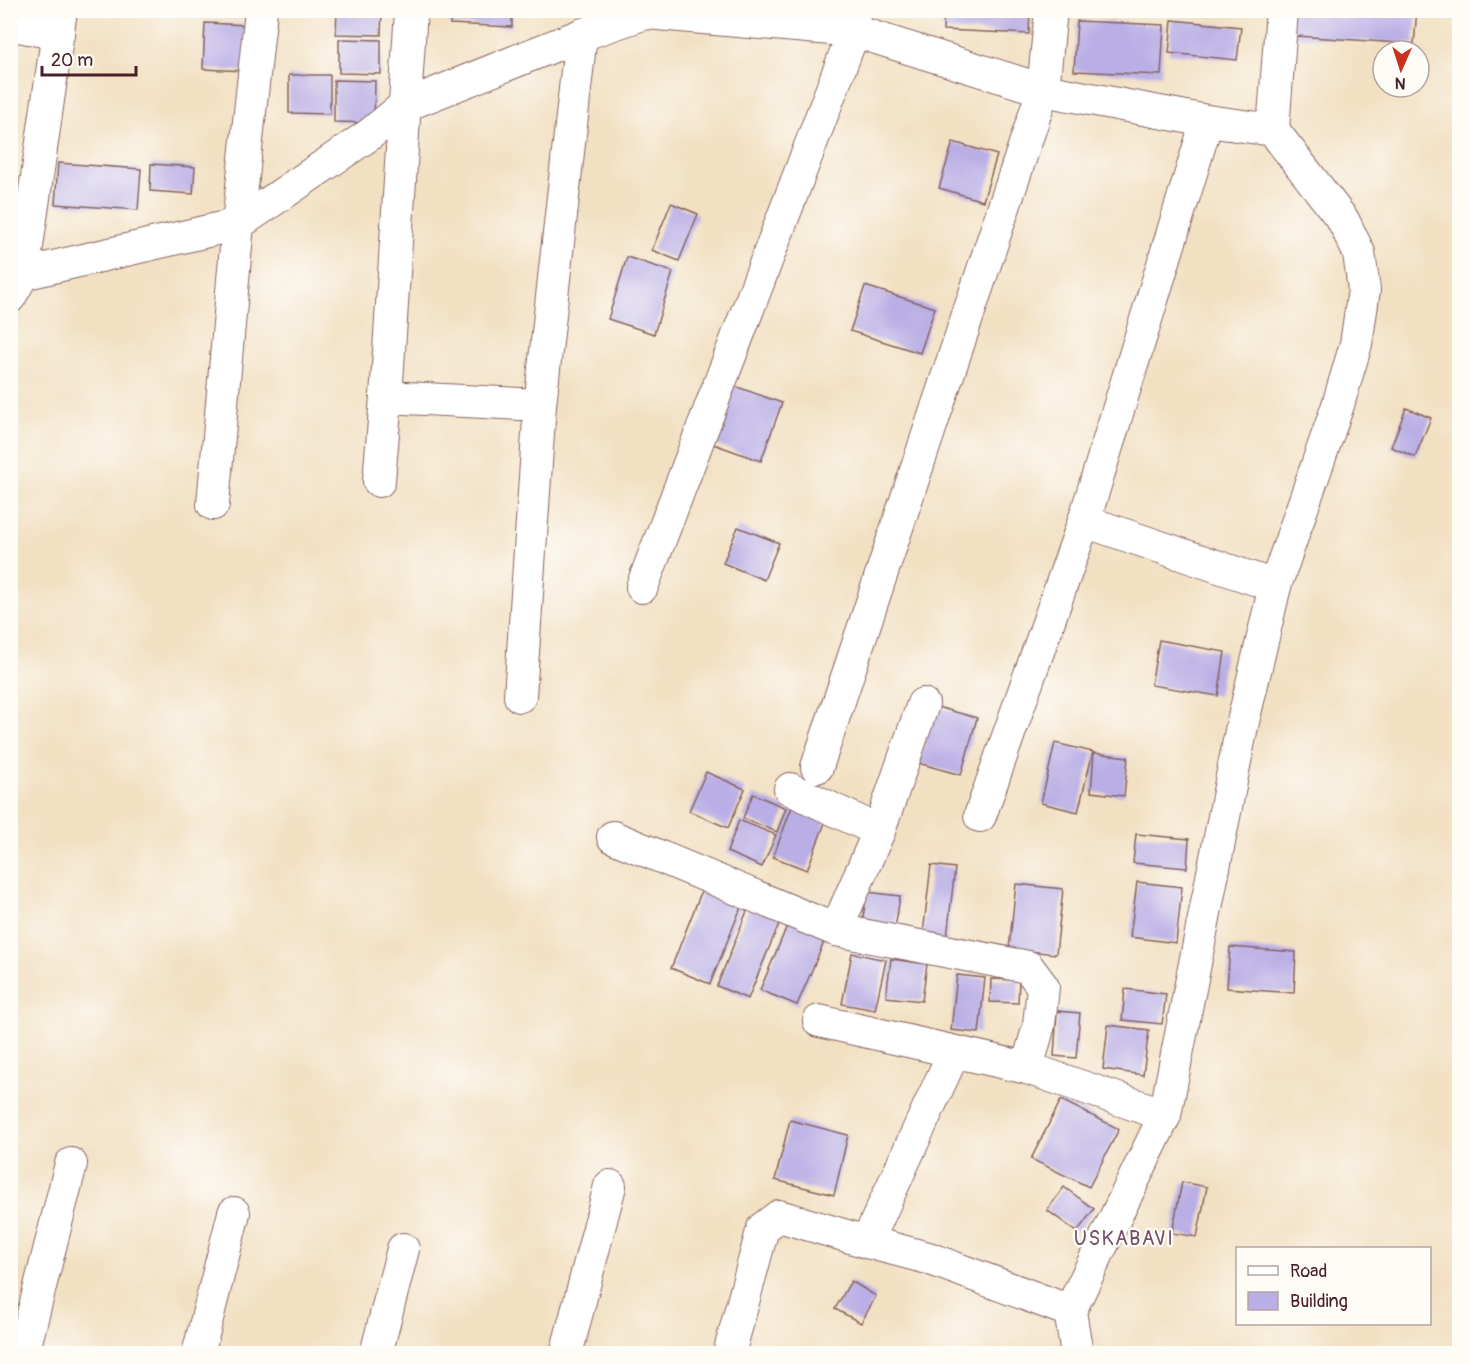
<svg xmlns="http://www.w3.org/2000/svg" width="1470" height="1364" font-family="Pangolin,sans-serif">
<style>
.building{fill:#b9aee5}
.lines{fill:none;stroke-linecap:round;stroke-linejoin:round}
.street-casing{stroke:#856360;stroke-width:34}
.street{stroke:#fff;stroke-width:32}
.labels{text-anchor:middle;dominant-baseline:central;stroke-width:4.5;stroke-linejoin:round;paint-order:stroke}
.neighbourhood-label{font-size:20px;letter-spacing:1.5px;fill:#71516c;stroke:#fdfcf7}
</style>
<rect width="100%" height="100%" fill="#fdfcf7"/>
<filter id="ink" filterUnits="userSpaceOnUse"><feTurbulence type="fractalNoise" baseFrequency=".0167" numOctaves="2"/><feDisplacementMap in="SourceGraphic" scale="12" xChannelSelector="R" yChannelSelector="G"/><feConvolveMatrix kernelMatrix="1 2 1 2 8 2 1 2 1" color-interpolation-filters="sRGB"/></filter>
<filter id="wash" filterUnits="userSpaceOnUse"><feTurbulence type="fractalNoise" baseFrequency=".008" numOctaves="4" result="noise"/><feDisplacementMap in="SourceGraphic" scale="24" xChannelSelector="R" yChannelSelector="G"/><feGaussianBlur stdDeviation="1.35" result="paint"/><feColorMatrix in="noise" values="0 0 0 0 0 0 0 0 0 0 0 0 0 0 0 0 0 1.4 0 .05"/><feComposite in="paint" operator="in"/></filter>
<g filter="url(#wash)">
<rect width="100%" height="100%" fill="#f2e0c2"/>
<g id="blocks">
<g class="building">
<polygon points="337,10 382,10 381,35 336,34"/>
<polygon points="450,10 512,10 512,27 450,24"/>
<polygon points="944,10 1030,10 1029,34 943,30"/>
<polygon points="1284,10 1417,10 1414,44 1282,35"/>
<polygon points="1172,20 1241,27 1237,60 1169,53"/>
<polygon points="1077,21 1164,25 1161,75 1074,71"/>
<polygon points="205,23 247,25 245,71 203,69"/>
<polygon points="339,39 381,40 381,74 339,73"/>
<polygon points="289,75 330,75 330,114 289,113"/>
<polygon points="334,80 375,81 374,123 334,122"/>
<polygon points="953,142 997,155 983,201 939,188"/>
<polygon points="58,163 141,169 138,210 55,204"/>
<polygon points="151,164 195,167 193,194 150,191"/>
<polygon points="671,203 698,214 679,261 652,250"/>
<polygon points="627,257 673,272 654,334 608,319"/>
<polygon points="865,286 935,308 920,353 850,331"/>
<polygon points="726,383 782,403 761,461 705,441"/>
<polygon points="1406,408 1431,418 1415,457 1391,447"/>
<polygon points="738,527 779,543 764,580 723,563"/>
<polygon points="1159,640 1225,652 1218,696 1151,685"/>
<polygon points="934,706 977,718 961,775 918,763"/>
<polygon points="1055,743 1093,752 1078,812 1041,803"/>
<polygon points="1094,753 1128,757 1124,796 1091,792"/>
<polygon points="706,772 745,789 728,828 689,811"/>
<polygon points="753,794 786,808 777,832 743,818"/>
<polygon points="792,807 826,820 807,870 773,857"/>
<polygon points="739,820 776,835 762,867 727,852"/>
<polygon points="1136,834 1189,839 1187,868 1133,863"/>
<polygon points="931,865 955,868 946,946 922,943"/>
<polygon points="1137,882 1182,887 1176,943 1130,937"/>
<polygon points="1016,884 1063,889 1056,954 1009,949"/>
<polygon points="702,890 742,905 710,984 671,968"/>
<polygon points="867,892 900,896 894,936 861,931"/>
<polygon points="749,906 781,919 748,999 717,986"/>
<polygon points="790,919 827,935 797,1005 760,990"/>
<polygon points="1230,947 1296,952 1294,993 1227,988"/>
<polygon points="852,953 886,960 875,1010 842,1004"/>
<polygon points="891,959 927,964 922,1001 886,997"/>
<polygon points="957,975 985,978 979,1033 951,1030"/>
<polygon points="991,979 1019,980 1018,1003 990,1002"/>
<polygon points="1125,989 1166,994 1162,1024 1122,1020"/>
<polygon points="1057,1011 1080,1013 1076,1058 1054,1056"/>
<polygon points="1108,1025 1149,1030 1143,1075 1103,1069"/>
<polygon points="1061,1100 1119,1129 1089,1187 1031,1159"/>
<polygon points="790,1120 848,1135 834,1195 775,1180"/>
<polygon points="1182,1182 1207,1187 1197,1237 1172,1233"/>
<polygon points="1064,1187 1094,1209 1077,1232 1047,1210"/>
<polygon points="851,1281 876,1296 861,1323 835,1309"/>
</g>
</g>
</g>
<g filter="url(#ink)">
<use href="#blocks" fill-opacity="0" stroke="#856360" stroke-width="1.5"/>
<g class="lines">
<g class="street-casing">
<g id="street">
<polyline points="10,24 58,34"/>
<polyline points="1273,130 1282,10"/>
<polyline points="10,273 23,274 238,224 369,135 404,106 581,35 646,13 854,31 1043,90 1207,121 1273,130 1343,220 1359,253 1364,290 1356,344 1338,405 1275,586 1242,726 1165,1115 1070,1311 1077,1354"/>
<polyline points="10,297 23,274 61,10"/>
<polyline points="386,397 540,405"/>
<polyline points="379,481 386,397 411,10"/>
<polyline points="213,504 238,224 261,10"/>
<polyline points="1084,521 1207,121"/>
<polyline points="642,587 854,31 855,12"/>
<polyline points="520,696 540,405 581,35"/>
<polyline points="817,767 1043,90 1051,10"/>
<polyline points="790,789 879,831"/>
<polyline points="980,816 1084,521 1275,586"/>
<polyline points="613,837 836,930 1028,967 1043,987 1039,1025 1027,1068 1165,1115"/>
<polyline points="836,930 879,831 923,704"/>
<polyline points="819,1021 1027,1068"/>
<polyline points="867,1242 954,1052"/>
<polyline points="23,1354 71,1164"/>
<polyline points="198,1354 234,1213"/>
<polyline points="376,1354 403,1249"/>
<polyline points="566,1354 610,1186"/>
<polyline points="729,1354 763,1228 779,1216 867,1242 928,1258 1070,1311"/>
</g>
</g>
<use href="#street" class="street"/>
</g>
</g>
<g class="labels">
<g class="neighbourhood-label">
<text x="1124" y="1238">USKABAVI</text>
</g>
</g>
<rect width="1470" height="1364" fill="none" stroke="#fdfcf7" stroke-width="36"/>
<rect x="1236" y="1247" width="195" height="78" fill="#fdfcf7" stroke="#b5a4a5" stroke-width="1.5"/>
<rect x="1248" y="1266" width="30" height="9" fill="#ffffff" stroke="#b5a4a5" stroke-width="1.5"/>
<text x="1290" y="1277" font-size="18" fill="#4a1f2b">Road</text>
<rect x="1248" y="1292" width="30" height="18" fill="#b9aee5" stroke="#b5a4a5" stroke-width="1.5"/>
<text x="1290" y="1307" font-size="18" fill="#4a1f2b">Building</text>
<g transform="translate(1401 69) rotate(183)"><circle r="28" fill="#fdfcf7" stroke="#b5a4a5" stroke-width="1.5"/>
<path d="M0-4.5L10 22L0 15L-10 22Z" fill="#c8321e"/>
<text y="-9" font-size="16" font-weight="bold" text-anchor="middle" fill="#4a1f2b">N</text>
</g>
<path d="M42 66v9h94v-9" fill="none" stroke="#4a1f2b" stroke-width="3"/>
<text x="51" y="66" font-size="18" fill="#4a1f2b" stroke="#fdfcf7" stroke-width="4.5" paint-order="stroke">20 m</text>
</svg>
